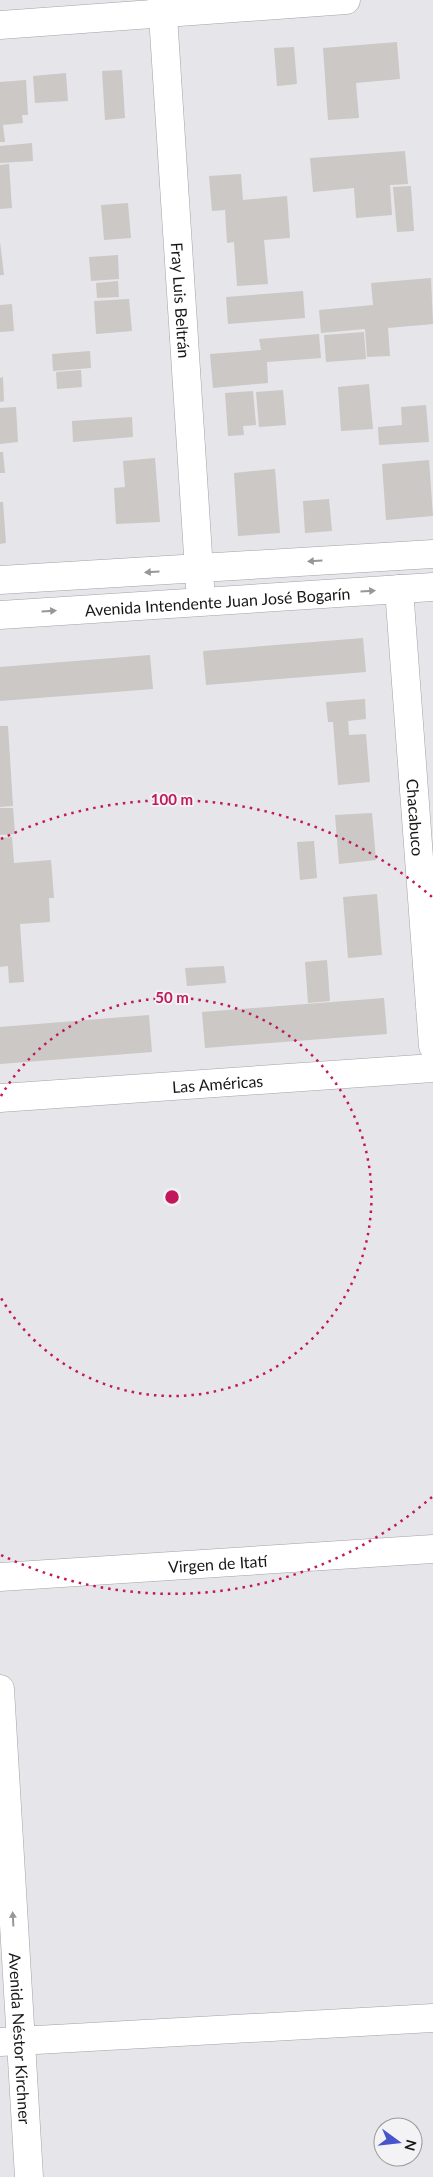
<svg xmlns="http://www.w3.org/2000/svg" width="433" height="2177" font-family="Lato,sans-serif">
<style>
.building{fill:#cbc8c5}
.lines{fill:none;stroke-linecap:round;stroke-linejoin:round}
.minor-casing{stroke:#a2a2a6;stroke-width:29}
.minor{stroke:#fff;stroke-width:28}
.oneway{fill:#979797}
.ring{fill:none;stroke:#c2185b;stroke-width:2.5;stroke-dasharray:2.5 5}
.labels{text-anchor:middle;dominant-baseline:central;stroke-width:4;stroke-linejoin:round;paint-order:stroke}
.street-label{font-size:16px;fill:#171718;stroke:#f3f3f6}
.centre{fill:#c2185b;stroke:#f3f3f6;stroke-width:2.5}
.ring-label{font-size:15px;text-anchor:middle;font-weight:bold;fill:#c2185b;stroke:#f3f3f6;stroke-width:4;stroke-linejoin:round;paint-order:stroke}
</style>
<rect width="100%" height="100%" fill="#e6e5e9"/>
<g class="building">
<polygon points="397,42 400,79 356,83 359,118 328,120 323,48"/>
<polygon points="294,47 297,84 277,86 274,48"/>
<polygon points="122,70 125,118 105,120 102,71"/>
<polygon points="66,73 68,101 35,103 33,76"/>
<polygon points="26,80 28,115 22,115 23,123 3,125 5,142 0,142 0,82"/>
<polygon points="32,143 33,161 0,163 0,146"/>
<polygon points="405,151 408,184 390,185 392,215 356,218 354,188 313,192 310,158"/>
<polygon points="9,164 12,208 0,209 0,165"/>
<polygon points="241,174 243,200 287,196 290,238 264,240 268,284 237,286 234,242 227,243 225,210 212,211 209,176"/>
<polygon points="411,186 414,231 397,232 393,187"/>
<polygon points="128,203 131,238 104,240 101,205"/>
<polygon points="0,242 4,275 0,275"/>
<polygon points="118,255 119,279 91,281 89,257"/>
<polygon points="431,278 433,324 388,328 390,356 367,357 365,329 321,333 319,310 373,305 371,283"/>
<polygon points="118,281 119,297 97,298 96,283"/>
<polygon points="303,291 305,318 228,324 226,297"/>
<polygon points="129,299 132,331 96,334 94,301"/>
<polygon points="12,304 14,331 0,332 0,305"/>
<polygon points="364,332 366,359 326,362 324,335"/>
<polygon points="319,334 321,358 267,362 268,383 213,388 210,354 261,350 259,339"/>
<polygon points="90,351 91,368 53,371 52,354"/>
<polygon points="81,370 82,387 57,389 56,372"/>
<polygon points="3,377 4,401 0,402 0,378"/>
<polygon points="369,384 373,429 341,431 338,387"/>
<polygon points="283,390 286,425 259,427 256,392"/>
<polygon points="253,391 256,425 243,426 244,435 228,436 225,393"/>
<polygon points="426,405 429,442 379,445 378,427 402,425 401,407"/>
<polygon points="16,407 18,442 0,444 0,408"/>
<polygon points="132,417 133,437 73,442 72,421"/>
<polygon points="0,452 3,452 5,473 0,473"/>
<polygon points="155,458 160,522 116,524 114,488 125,487 123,461"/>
<polygon points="429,460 433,516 386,520 382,464"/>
<polygon points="275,469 280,533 238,536 234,473"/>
<polygon points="329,499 332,531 305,533 303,501"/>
<polygon points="0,502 3,502 6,543 0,544"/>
<polygon points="363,638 366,672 206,685 203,651"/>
<polygon points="150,655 153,689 0,701 0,667"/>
<polygon points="365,699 366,719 348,721 349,735 366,734 370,782 338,785 333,722 328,722 326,702"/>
<polygon points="0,726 8,726 13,806 0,807"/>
<polygon points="0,808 13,808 15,834 0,835"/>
<polygon points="372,813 376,860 339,864 335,815"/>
<polygon points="12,837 14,863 51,860 54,898 49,898 50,922 20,924 24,982 9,983 8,966 0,967 0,838"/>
<polygon points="314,841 317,878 300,880 297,842"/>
<polygon points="377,894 382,955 348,958 343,897"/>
<polygon points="327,960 330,1001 308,1003 305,962"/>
<polygon points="224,966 226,983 187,986 185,968"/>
<polygon points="384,998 387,1034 205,1048 202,1012"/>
<polygon points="149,1015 152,1052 0,1064 0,1027"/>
</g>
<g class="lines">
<g class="minor-casing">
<g id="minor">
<path id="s1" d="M 162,0 L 201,601"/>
<polyline points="0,25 346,0"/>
<polyline points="0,580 433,554"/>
<path id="s2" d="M 399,589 L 433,1046"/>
<path id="s3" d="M 0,615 L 433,587"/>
<path id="s4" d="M 0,1098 L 433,1068"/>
<path id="s5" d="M 0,1577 L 433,1549"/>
<path id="s6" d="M 0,1689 L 29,2177"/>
<polyline points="0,2042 433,2018"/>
</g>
</g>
<use href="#minor" class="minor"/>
</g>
<defs><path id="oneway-solid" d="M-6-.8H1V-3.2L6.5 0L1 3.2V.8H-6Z" transform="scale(1.25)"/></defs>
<g class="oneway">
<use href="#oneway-solid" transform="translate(315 561) rotate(176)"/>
<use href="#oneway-solid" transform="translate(152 572) rotate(177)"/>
<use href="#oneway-solid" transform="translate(368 591) rotate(-4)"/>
<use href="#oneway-solid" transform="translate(49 611) rotate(-4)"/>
<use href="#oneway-solid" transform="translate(13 1919) rotate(-93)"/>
</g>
<g class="ring">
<path d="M1 1096A199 199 0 1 1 1 1298"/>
<path d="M432 1497A397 397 0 0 1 1 1555M1 839A397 397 0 0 1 432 897"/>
</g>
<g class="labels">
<g class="street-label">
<text stroke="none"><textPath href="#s1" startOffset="301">Fray Luis Beltrán</textPath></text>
<text stroke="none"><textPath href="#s3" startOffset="218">Avenida Intendente Juan José Bogarín</textPath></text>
<text stroke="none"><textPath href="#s2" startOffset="229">Chacabuco</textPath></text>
<text stroke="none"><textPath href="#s4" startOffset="218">Las Américas</textPath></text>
<text stroke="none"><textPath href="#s5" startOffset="218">Virgen de Itatí</textPath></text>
<text stroke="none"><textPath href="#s6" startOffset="350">Avenida Néstor Kirchner</textPath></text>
</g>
</g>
<circle cx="172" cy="1197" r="8" class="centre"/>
<g class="ring-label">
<text x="172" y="805">100 m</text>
<text x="172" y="1003">50 m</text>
</g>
<g transform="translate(398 2142) rotate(105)"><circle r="24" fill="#f3f3f6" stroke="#9b9b9d"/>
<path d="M0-4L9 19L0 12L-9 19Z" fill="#4855ca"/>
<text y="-8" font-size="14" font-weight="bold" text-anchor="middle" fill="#171718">N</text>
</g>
</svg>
